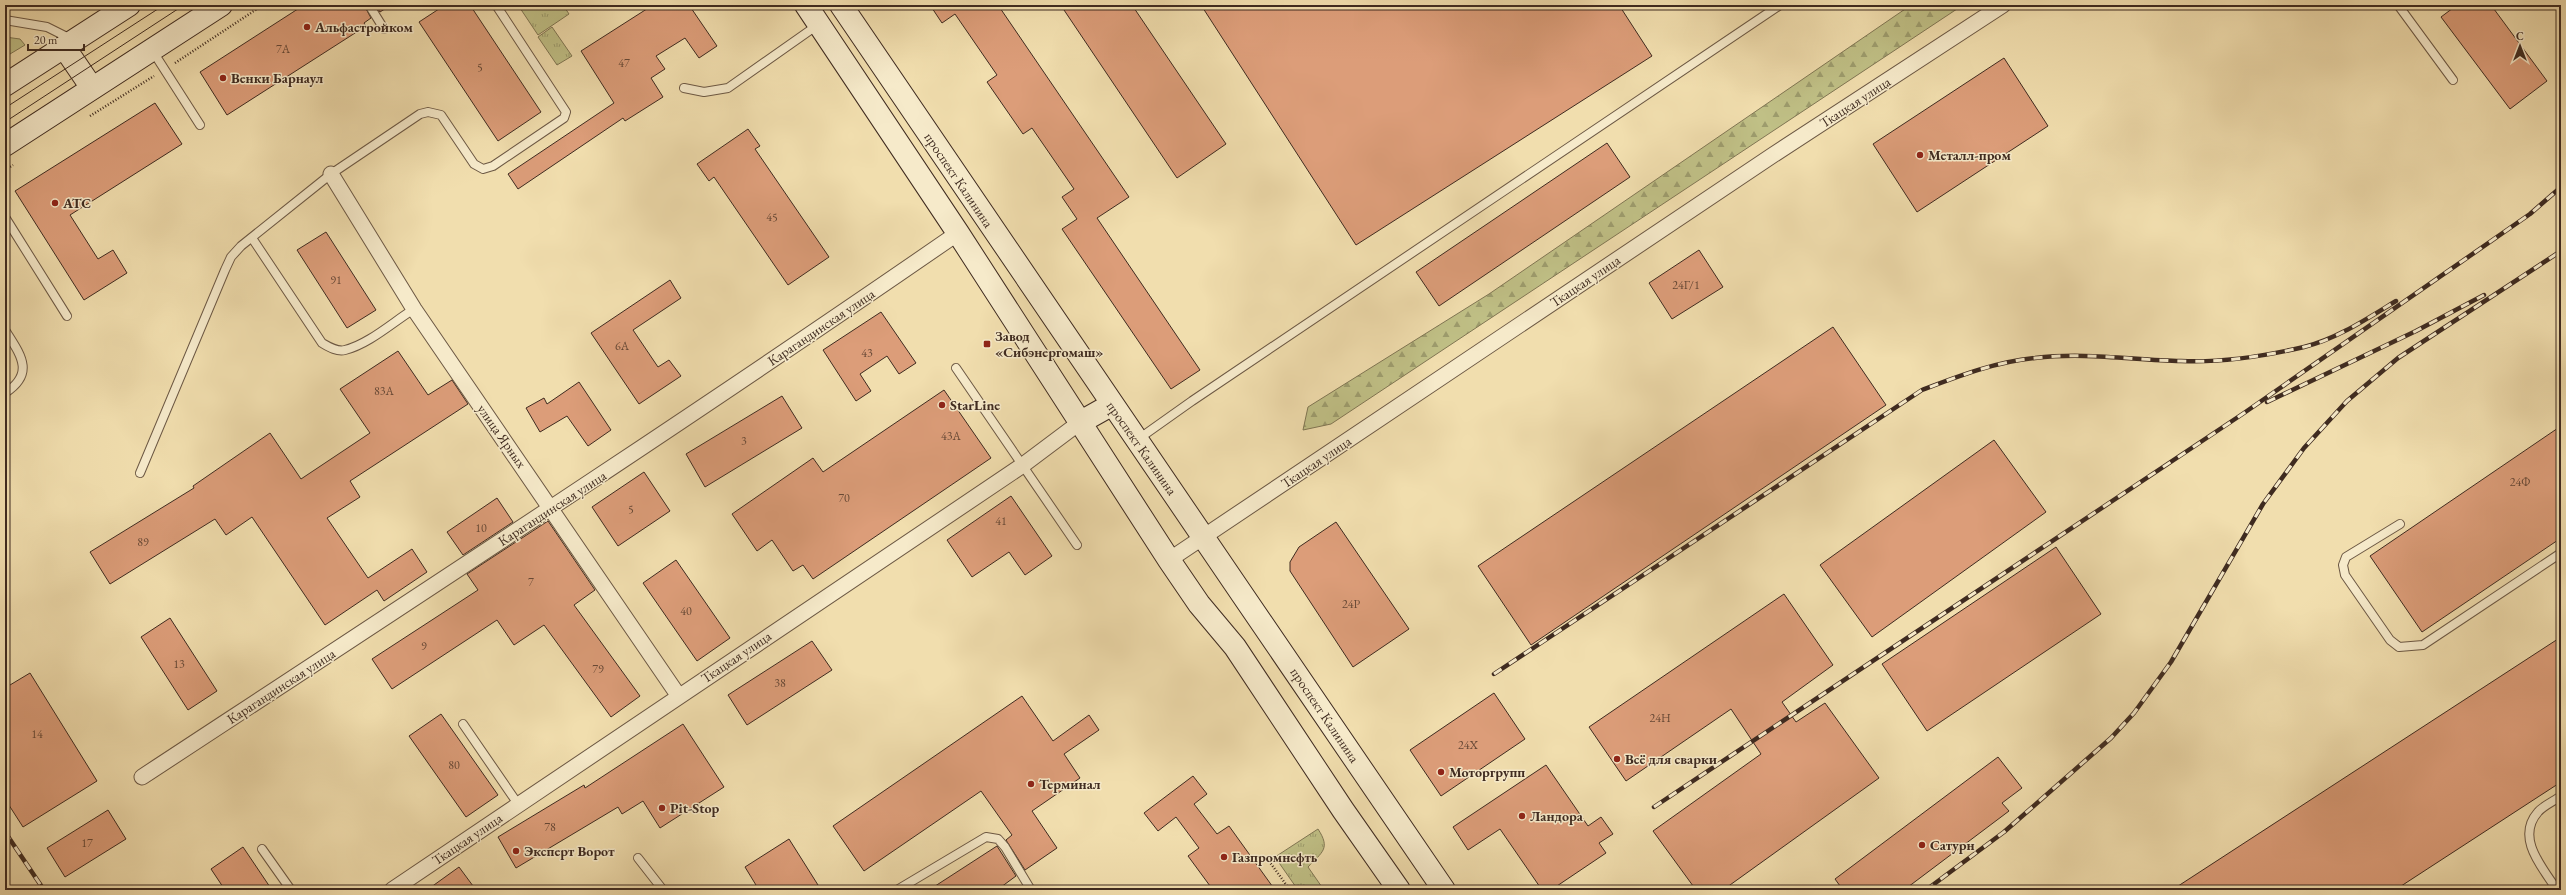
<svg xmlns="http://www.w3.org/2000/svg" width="2566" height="895" font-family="'EB Garamond',serif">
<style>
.grass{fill:url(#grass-tufts);stroke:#807653}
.forest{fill:url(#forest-firs);stroke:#807653}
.building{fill:#dc9d79;stroke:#3f2b20}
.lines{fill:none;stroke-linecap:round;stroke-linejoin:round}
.lane-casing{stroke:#6c5844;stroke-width:10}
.street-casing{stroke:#6c5844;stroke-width:17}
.secondary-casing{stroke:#3f2b20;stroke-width:24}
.path{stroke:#3f2b20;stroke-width:2.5;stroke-dasharray:1 2;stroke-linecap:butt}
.lane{stroke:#f6eaca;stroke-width:8}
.street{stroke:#f6eaca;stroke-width:15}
.secondary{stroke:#f6eaca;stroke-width:22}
.tram{stroke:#3f2b20;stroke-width:1}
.rail-casing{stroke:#3f2b20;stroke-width:4.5}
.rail{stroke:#f6eaca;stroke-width:3;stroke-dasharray:9;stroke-linecap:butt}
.poi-dot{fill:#8f2418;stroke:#f6eaca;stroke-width:1.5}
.labels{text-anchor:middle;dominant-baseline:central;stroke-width:3;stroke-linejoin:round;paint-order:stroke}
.number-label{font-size:12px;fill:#664836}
.poi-label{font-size:14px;font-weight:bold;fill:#3f2b20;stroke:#f6eaca;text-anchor:start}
.street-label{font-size:14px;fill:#3f2b20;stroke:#f6eaca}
</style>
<defs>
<pattern id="grass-tufts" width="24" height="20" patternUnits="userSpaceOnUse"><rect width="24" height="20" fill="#c0c086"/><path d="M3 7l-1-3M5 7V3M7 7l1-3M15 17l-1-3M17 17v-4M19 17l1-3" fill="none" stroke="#9d9c6d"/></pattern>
<pattern id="forest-firs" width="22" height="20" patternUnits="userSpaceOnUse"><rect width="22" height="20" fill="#c0c086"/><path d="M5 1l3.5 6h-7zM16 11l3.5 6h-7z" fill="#9d9c6d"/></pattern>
</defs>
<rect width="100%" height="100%" fill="#f1deae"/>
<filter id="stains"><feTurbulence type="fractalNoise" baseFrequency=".005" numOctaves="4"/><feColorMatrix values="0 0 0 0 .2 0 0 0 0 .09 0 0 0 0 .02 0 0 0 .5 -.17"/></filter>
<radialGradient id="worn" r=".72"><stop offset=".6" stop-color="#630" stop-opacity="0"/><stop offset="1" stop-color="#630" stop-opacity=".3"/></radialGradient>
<g class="grass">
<polygon points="518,5 563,5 569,14 538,35"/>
<polygon points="552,27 572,56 557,65 538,37"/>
<polygon points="5,37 20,39 25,45 5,57"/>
<path d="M 1318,829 C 1331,849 1322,852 1308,867 L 1324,890 L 1298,890 L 1275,857 Z"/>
</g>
<polygon class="forest" points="1911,5 1963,5 1331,424 1303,430 1308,407 1489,294"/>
<g class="building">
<polygon points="304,5 364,5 371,18 364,23 366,26 227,115 200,72"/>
<polygon points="375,5 391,5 380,12"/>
<polygon points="445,5 470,5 541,112 498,141 419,22"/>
<polygon points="653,5 689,5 717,46 699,58 685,38 656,56 665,69 651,78 663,97 625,121 623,118 518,189 508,174 614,103 581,51"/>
<polygon points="930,5 998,5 1129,197 1097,218 1200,370 1171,389 1062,229 1077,219 1062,197 1074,189 1032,128 1023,134 987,82 997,75 955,14 942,23"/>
<polygon points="1072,5 1132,5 1226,144 1177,178 1064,10"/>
<polygon points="1201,5 1619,5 1652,56 1356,245"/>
<polygon points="2457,5 2491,5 2547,81 2510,109 2441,17"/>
<polygon points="2004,58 2048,126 1917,212 1873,144"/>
<polygon points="155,103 182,144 70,215 98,259 113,250 127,273 84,300 15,191"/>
<polygon points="748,129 760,146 755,149 829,257 788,285 714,177 709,181 697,164"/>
<polygon points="1607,143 1630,177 1439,306 1416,272"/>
<polygon points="326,232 376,310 347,328 297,250"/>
<polygon points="1699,250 1723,287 1672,319 1649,283"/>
<polygon points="670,280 681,298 633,330 658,367 669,360 681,376 639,404 591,333"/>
<polygon points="881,312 916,363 899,374 887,356 860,374 871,391 856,401 823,350"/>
<polygon points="1833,327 1886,405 1531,645 1478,566"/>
<polygon points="398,351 428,395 452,380 468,404 350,481 360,497 327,518 368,578 412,549 427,572 384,601 377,590 325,625 252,517 226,535 215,519 110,584 90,552 194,488 193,486 270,433 301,479 370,433 340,389"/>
<polygon points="579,382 611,430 588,446 567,416 540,432 526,408 544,398 547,404"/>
<polygon points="944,390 991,458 813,579 803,565 793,571 772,540 757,551 732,514 813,458 823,472"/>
<polygon points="782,396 802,428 705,487 686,454"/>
<polygon points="2561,426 2561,538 2422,632 2370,556"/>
<polygon points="1994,440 2046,512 1872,637 1820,565"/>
<polygon points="644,472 670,511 618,546 592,507"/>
<polygon points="1011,496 1052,556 1025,575 1009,552 972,577 947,540"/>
<polygon points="497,498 513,522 463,555 447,532"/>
<polygon points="548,521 595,590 574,605 640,696 611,717 544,625 514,645 497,620 392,689 372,659 478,590 467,574"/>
<polygon points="1336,522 1409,629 1353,667 1290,571 1290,562 1299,547"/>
<polygon points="2056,547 2101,614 1927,731 1882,664"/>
<polygon points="676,560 730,638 697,661 643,583"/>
<polygon points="1784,594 1833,665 1782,702 1796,722 1825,703 1879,778 1723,890 1696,890 1653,831 1761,754 1731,709 1626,781 1589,727"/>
<polygon points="170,618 217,691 188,710 141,637"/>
<polygon points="2561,637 2561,782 2395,890 2172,890"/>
<polygon points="812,641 832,670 747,725 728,695"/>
<polygon points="30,673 97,781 23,827 5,799 5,688"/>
<polygon points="1494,693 1525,739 1441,796 1410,750"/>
<polygon points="1022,696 1053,741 1089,715 1099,730 1064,754 1080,778 1032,811 1057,848 1025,870 1006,840 1012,835 981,791 864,871 833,826"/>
<polygon points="441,714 498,795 466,817 409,736"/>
<polygon points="683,724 724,787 660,828 643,801 622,814 618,807 516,868 498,837 584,785 585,788"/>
<polygon points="1998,757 2022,788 2002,803 2009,811 1904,890 1843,890 1835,879"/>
<polygon points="1546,765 1588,826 1601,817 1613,834 1599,843 1606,853 1551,890 1542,890 1500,829 1468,850 1453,827"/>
<polygon points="1193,776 1207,794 1194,804 1217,834 1229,826 1275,890 1213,890 1188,856 1199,848 1176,817 1158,831 1144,813"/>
<polygon points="108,810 126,839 65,877 47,848"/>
<polygon points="789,839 818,885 809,890 759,890 745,867"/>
<polygon points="997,846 1016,876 997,890 929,890"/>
<polygon points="243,847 272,890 225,890 211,869"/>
<polygon points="459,867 476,890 427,890"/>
</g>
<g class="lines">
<g class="lane-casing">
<g id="lane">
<polyline points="369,5 384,29"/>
<polyline points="2398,5 2453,80"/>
<polyline points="5,20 47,27 71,39"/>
<polyline points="152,50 200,125"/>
<polyline points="684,88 704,92 728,88 819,24"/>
<polyline points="5,217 67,316"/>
<path d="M 252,238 L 322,343 C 329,347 337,352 345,350 C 369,344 393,322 414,309"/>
<path d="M 5,330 C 20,354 36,373 5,393"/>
<polyline points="956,368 1077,545"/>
<polyline points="1137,440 1192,401 1780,5"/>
<polyline points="140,473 225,270 231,257 241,246 331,174 420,114 428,112 441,115 474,164 483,169 493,166 564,118 566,112 496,5"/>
<polyline points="2400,524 2346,557 2343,565 2345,575 2390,640 2399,647 2423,645 2561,553"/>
<polyline points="463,724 518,804"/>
<polyline points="262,849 291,890"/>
<polyline points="638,858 663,890"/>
<polyline points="897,890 986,837 998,839 1005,847 1031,890"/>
<path d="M 2557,890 C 2543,868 2515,838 2538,812 C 2543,806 2554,801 2561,796"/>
</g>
</g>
<g class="street-casing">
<g id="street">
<polyline points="331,174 414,309 678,695"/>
<polyline points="1169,560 1773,155 2003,5"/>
<path d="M 142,777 C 416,597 689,419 958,233"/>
<polyline points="392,890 1023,465 1079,423"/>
</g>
</g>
<g class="secondary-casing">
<g id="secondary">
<polyline points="806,5 958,233 1169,560 1199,604 1235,647 1343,810 1399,890"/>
<path d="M 841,5 C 1041,301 1243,595 1444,890"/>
<polyline points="64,47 92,88"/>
<polyline points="5,85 129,5"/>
<polyline points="5,145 221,5"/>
<polyline points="1079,423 1111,405"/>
</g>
</g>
<g class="path">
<polyline points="175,63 263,5"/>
<polyline points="90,116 154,76"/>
<polyline points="5,170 13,165"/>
<polyline points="1269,861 1290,890"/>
</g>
<use href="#lane" class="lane"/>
<use href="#street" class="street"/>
<use href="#secondary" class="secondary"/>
<g class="tram">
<polyline points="5,108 164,5"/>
<polyline points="5,122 184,5"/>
</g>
<g class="rail-casing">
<g id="rail">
<polyline points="2267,402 2416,331 2484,295"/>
<path d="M 1494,674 L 1922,390 C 1959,376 1995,362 2035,358 C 2084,352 2133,360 2181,361 C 2221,363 2265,356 2304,347 C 2337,339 2368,318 2396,301"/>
<polyline points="1654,807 2244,413 2530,214 2561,187"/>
<polyline points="5,832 44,890"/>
<polyline points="1926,890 2004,832 2111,738 2134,713 2171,662 2263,504 2304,448 2347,401 2398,358 2561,251"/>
</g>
</g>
<use href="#rail" class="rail"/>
</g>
<g class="poi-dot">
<circle cx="307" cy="27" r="4"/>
<circle cx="223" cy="78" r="4"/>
<circle cx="1920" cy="155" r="4"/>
<circle cx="55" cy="203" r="4"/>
<rect x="983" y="340" width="8" height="8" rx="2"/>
<circle cx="942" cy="405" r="4"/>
<circle cx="1617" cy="759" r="4"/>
<circle cx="1441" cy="772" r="4"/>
<circle cx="1031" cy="784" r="4"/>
<circle cx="662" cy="808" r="4"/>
<circle cx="1522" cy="816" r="4"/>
<circle cx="1922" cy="845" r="4"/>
<circle cx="516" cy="851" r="4"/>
<circle cx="1224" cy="857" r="4"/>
</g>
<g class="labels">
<g class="number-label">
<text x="283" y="49">7А</text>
<text x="624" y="63">47</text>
<text x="480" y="67">5</text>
<text x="772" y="217">45</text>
<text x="336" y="280">91</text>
<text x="1686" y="285">24Г/1</text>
<text x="622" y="346">6А</text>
<text x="867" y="353">43</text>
<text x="384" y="391">83А</text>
<text x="951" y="436">43А</text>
<text x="744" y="441">3</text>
<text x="2520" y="482">24Ф</text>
<text x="844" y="498">70</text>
<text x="631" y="509">5</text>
<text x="1001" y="521">41</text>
<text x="481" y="528">10</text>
<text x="143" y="542">89</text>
<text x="531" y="582">7</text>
<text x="1351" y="604">24Р</text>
<text x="686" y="611">40</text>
<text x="424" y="646">9</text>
<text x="179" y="664">13</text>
<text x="598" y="669">79</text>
<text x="780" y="683">38</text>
<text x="1660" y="718">24Н</text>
<text x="37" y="734">14</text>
<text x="1468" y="745">24Х</text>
<text x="454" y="765">80</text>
<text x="550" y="827">78</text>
<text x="87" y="843">17</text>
</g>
<g class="poi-label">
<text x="315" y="27">Альфастройком</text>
<text x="231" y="78">Венки Барнаул</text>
<text x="1928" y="155">Металл-пром</text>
<text x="63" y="203">АТС</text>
<text x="995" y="336">Завод<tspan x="995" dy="16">«Сибэнергомаш»</tspan></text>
<text x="950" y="405">StarLine</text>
<text x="1625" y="759">Всё для сварки</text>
<text x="1449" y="772">Моторгрупп</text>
<text x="1039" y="784">Терминал</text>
<text x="670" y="808">Pit-Stop</text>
<text x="1530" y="816">Ландора</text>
<text x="1930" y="845">Сатурн</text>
<text x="524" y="851">Эксперт Ворот</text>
<text x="1232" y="857">Газпромнефть</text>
</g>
<g class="street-label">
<text transform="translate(1855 102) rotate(-33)">Ткацкая улица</text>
<text transform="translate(959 180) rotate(56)">проспект Калинина</text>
<text transform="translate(1585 281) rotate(-34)">Ткацкая улица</text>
<text transform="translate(821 327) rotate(-34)">Карагандинская улица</text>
<text transform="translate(502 436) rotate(55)">улица Ярных</text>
<text transform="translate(1142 448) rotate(55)">проспект Калинина</text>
<text transform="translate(1316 462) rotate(-34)">Ткацкая улица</text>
<text transform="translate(552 508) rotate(-33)">Карагандинская улица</text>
<text transform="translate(736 657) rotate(-34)">Ткацкая улица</text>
<text transform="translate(281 686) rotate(-33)">Карагандинская улица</text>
<text transform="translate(1325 715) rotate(56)">проспект Калинина</text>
<text transform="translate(467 839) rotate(-34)">Ткацкая улица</text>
</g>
</g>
<rect width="2566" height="895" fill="none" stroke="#f1deae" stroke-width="20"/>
<rect x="6" y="6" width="2554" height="883" fill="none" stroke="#3f2b20" stroke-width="2"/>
<rect x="10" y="10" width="2546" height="875" fill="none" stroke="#3f2b20"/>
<g transform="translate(2520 46)" stroke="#f6eaca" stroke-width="3" paint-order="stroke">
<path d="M0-3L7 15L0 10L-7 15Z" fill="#3f2b20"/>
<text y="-6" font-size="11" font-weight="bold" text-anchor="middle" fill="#3f2b20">С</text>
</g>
<path d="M28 44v6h56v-6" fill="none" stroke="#3f2b20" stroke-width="2"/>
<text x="34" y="44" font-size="12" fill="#3f2b20" stroke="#f6eaca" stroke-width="3" paint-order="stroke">20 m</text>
<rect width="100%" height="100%" filter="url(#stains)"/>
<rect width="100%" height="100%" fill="url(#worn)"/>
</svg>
